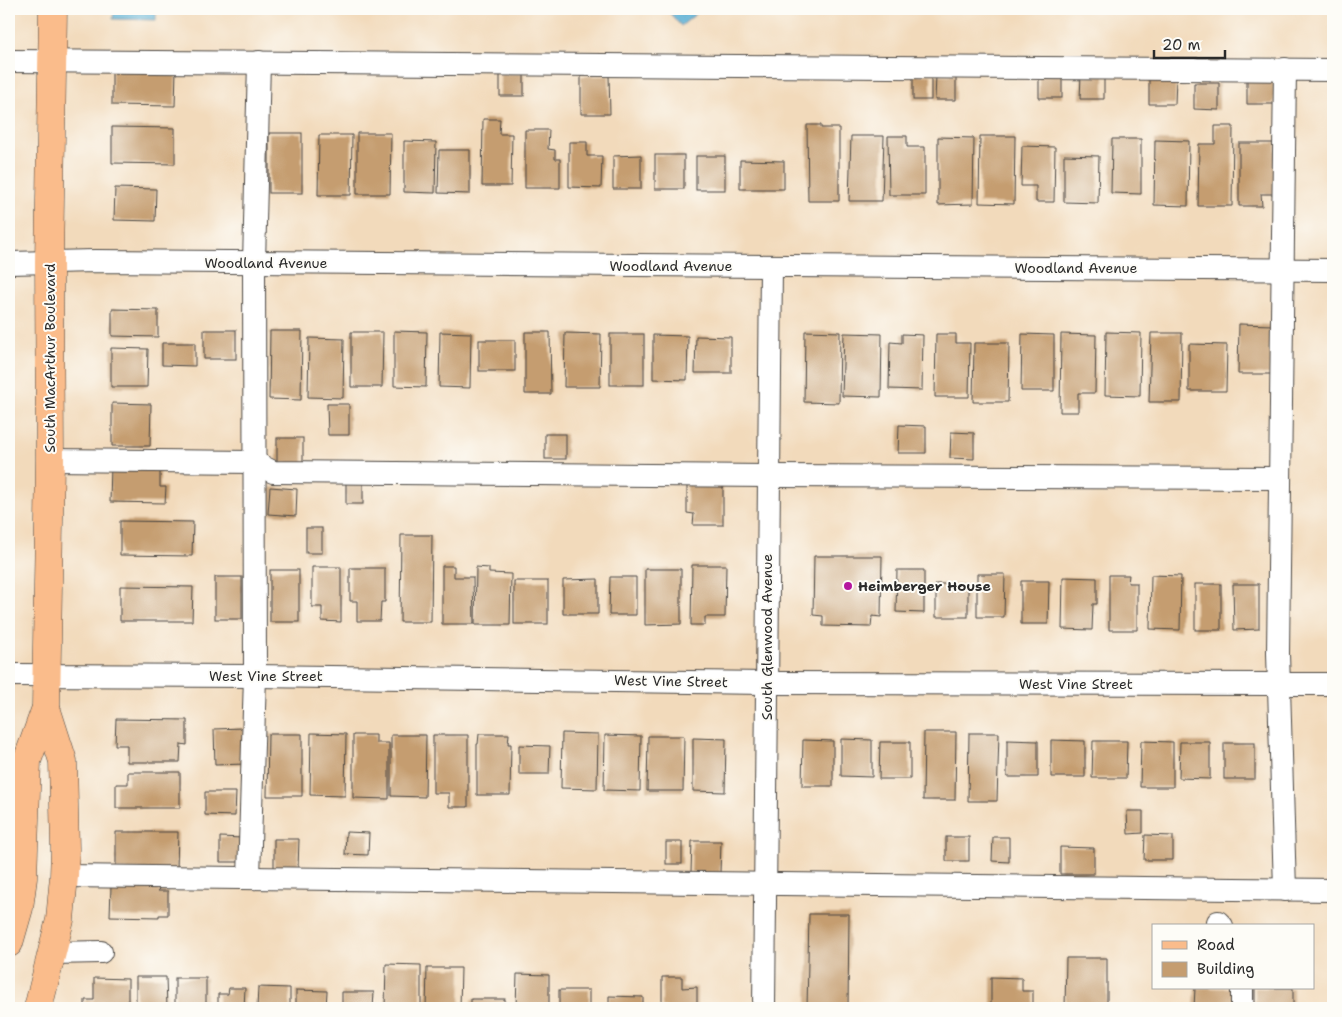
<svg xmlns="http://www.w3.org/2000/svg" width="1342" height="1017" font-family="'Shantell Sans',sans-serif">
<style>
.water{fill:#55acd2;stroke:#406c7e}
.building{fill:#c59d70}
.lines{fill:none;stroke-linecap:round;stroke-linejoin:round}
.minor-casing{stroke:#494541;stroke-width:24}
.major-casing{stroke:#494541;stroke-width:29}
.minor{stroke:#fff;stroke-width:22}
.major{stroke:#fabc8b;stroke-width:28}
.poi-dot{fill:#b5179e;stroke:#fdfcf7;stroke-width:2}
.labels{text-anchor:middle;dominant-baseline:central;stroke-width:4;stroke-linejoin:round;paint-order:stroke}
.street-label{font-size:14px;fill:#2b2b2b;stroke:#fdfcf7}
.poi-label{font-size:14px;font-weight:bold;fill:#2b2b2b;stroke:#fdfcf7;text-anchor:start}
</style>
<rect width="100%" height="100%" fill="#fdfcf7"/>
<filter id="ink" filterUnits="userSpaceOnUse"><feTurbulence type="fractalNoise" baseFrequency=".02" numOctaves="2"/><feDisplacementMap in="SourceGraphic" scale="10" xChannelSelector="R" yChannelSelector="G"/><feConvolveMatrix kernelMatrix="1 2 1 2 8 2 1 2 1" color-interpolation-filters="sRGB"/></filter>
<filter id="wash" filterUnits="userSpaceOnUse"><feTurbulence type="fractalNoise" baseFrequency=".0096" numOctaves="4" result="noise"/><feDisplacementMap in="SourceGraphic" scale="20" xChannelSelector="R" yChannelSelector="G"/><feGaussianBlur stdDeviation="1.12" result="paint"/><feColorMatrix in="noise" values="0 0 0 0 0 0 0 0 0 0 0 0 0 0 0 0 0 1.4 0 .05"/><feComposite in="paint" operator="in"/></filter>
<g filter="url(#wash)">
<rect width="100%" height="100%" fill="#f2dabb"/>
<g class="water">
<polygon points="114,9 156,9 156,20 113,19"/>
<polygon points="672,9 702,9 681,26 668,11"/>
</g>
<g id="blocks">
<g class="building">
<polygon points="112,69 176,70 175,106 112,105"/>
<rect x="500" y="74" width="24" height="22"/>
<rect x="1039" y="74" width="23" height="24"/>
<rect x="913" y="75" width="18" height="25"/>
<polygon points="936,75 956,75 956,100 935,100"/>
<polygon points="1081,75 1104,75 1104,99 1080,99"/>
<polygon points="581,76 609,76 610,114 581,114"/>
<polygon points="1149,78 1176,78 1175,104 1149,104"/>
<polygon points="1247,78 1274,79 1274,104 1247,104"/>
<polygon points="1194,83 1219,83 1219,110 1194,109"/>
<polygon points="483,119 500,119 499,134 512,134 511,186 482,186"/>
<polygon points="807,125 821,125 821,128 839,128 839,201 808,201"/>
<polygon points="1215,126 1233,126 1232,206 1198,206 1199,144 1215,144"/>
<polygon points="112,127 175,128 175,164 112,163"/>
<polygon points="525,130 549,130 548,149 555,150 555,159 560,159 560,188 525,188"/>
<rect x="269" y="133" width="33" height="60"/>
<polygon points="357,133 391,133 390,194 357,194"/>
<polygon points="319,135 352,135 351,195 318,195"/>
<polygon points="851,136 884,136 882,201 849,201"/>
<polygon points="888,136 907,136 907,147 925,147 925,195 889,195"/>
<polygon points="980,136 1015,136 1014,204 979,203"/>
<polygon points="938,137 974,138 973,204 938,205"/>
<polygon points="1112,139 1141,139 1141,194 1111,193"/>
<polygon points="1155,140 1189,141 1188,206 1154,205"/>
<polygon points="404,141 436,142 435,193 404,192"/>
<polygon points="569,142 587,142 587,156 602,156 601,188 569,187"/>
<polygon points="1239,143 1276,143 1276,194 1261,194 1262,206 1239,206"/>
<polygon points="1022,146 1055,147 1054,202 1036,202 1036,186 1021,186"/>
<polygon points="439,150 470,150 470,194 438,193"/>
<polygon points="641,155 641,189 613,189 613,156"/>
<rect x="655" y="155" width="29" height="34"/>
<polygon points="1064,155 1099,156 1098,203 1064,202"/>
<rect x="696" y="156" width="29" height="34"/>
<polygon points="740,160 784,161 784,189 740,189"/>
<polygon points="115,188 156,189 155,221 114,220"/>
<polygon points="112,309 158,310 158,337 112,336"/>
<polygon points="1239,324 1273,325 1273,374 1238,374"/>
<rect x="204" y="330" width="32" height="29"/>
<polygon points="270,331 302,331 301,400 269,399"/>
<polygon points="394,331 427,332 426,387 394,386"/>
<polygon points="805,331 840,332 839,403 804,402"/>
<polygon points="351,332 383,332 382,387 351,387"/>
<polygon points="440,332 471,333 470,388 439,387"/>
<polygon points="525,332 550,332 551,394 525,394"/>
<polygon points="1106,332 1141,333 1140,396 1105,395"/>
<polygon points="565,333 601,334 600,387 564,387"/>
<polygon points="844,333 882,334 881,397 842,396"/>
<polygon points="1151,333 1182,333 1181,402 1149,402"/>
<rect x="610" y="334" width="34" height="51"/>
<polygon points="902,334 923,335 922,390 889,389 890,342 902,343"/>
<polygon points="936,334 956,334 956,343 970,343 969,397 935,397"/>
<polygon points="1022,334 1054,335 1054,391 1021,391"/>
<polygon points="1061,334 1096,335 1095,393 1078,393 1078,412 1060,412"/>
<polygon points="653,335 688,336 687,380 653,379"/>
<polygon points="696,336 731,337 731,373 695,373"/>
<polygon points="309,338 344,339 343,398 308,397"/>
<rect x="479" y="340" width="36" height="31"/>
<polygon points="162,343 195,343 195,366 162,365"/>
<polygon points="974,343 1009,343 1008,402 973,402"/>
<polygon points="1189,344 1227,345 1226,391 1189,391"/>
<polygon points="111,348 148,349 147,387 111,387"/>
<polygon points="112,403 151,404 150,446 112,446"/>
<polygon points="327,404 349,404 349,435 328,435"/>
<polygon points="899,425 926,426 926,453 898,453"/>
<polygon points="951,432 974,433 974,459 950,458"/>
<rect x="545" y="434" width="21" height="25"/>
<rect x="277" y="438" width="26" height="25"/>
<polygon points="111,466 160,467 160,487 166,487 165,503 110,502"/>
<rect x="346" y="482" width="17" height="22"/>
<polygon points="687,483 723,483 723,525 693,525 694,514 687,513"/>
<polygon points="270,487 297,489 296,516 268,514"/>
<polygon points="120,521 193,522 192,556 120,555"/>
<rect x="306" y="528" width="16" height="25"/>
<polygon points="401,535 432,535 431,622 400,622"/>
<polygon points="814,556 882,556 881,617 872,616 871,627 823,626 823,616 813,615"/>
<polygon points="692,565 726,565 725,617 705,617 705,625 691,625"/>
<polygon points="442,566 454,566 454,577 473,577 474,624 442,624"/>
<polygon points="312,567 341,567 341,622 322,621 322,607 312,607"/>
<polygon points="476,567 489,568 489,573 511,574 510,625 475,625"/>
<polygon points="350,568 385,568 385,602 381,602 380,621 357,621 357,601 350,601"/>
<polygon points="645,569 681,569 681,624 645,625"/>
<rect x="270" y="570" width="29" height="52"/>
<polygon points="897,570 924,570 924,613 896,612"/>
<polygon points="977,574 1005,574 1004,617 977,617"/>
<polygon points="1109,575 1129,575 1128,583 1137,583 1137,630 1109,630"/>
<polygon points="1151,575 1181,576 1180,630 1150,629"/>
<rect x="215" y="577" width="27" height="42"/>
<polygon points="610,577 636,577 636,615 609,615"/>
<polygon points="1063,577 1097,578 1097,604 1093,604 1092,630 1062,629"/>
<polygon points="598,579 598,614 563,614 563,580"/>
<rect x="514" y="581" width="34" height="43"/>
<polygon points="1021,581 1049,581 1048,624 1021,624"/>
<rect x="936" y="584" width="32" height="33"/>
<rect x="1195" y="584" width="26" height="46"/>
<polygon points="1233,584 1259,584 1259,629 1234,630"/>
<polygon points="120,586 193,587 192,621 120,621"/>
<polygon points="116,719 187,720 187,745 181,744 180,762 127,762 127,745 115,745"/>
<polygon points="244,728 245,764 215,765 214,729"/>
<polygon points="924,732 956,732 955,800 923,800"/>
<polygon points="311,733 346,734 345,796 310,795"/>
<polygon points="562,733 598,734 597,789 561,788"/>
<polygon points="969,733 999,733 997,801 968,801"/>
<polygon points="268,734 302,734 302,796 267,796"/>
<polygon points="479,734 509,734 508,744 511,744 510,795 477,795 477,744 478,744"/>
<polygon points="353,735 376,735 376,743 389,743 389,799 353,798"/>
<polygon points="391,735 426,735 425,797 391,796"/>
<polygon points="433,735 468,735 468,807 449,807 449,793 433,793"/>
<polygon points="605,735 641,736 640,791 604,790"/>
<polygon points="648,736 684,736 683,791 647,791"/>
<polygon points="693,738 726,739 725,792 693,791"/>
<polygon points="841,739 872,740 872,777 841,776"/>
<polygon points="803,740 833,741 833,786 802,786"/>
<polygon points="1007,740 1038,741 1038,777 1007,777"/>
<polygon points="1051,740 1085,741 1085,777 1051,777"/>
<polygon points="1093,741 1127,741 1126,778 1092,778"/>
<polygon points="1141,741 1173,742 1173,787 1140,787"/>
<polygon points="880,742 910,742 910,779 879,779"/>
<polygon points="1180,742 1210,742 1210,779 1179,778"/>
<rect x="1224" y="743" width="31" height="36"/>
<polygon points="519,745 550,746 549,774 519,774"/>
<polygon points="128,772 180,772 180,808 116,808 116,784 128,784"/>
<polygon points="205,792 236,792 235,816 205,815"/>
<polygon points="1127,811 1143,811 1143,833 1128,834"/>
<polygon points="116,832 178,832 177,870 116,870"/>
<polygon points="346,832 369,833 368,855 345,854"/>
<polygon points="1145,835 1173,836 1173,860 1144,860"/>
<polygon points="220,837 242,838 242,862 220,862"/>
<rect x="946" y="837" width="23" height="24"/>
<polygon points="993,837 1009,837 1009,862 992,861"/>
<polygon points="274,839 299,839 298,869 274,869"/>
<polygon points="692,841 721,841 720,873 691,872"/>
<rect x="666" y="842" width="16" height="22"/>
<polygon points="1060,847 1094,848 1094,874 1060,874"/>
<polygon points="111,887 159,888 158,891 168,891 168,915 159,915 159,917 110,916"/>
<polygon points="809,914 849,914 848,1008 807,1008"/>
<polygon points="1066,958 1107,958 1107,1008 1065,1008"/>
<polygon points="386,964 421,965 421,1008 385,1008"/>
<polygon points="427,968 461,968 460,1008 426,1008"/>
<polygon points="517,974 549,975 549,1008 516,1008"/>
<polygon points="136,977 166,977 167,1008 136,1008"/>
<polygon points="662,977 682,977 682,988 697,987 697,1008 662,1008"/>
<polygon points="991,977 1022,978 1022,991 1033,991 1033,1008 991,1008"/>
<polygon points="94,978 128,979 128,1008 85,1008 85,1000 94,1000"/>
<rect x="175" y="978" width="31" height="30"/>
<polygon points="258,987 290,988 290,1008 257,1008"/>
<polygon points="229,988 245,988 244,1008 218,1008 218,994 228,994"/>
<polygon points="1195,988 1236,988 1236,1008 1194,1008"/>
<rect x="1255" y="988" width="38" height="20"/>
<polygon points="296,990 327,991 326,1008 296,1008"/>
<rect x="559" y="990" width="30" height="18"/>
<polygon points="342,992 374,992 373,1008 342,1008"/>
<polygon points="609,996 643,997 643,1008 609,1008"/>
<rect x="471" y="999" width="34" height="9"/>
</g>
</g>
</g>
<g filter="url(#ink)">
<use href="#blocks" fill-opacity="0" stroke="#494541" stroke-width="1"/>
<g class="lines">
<g class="minor-casing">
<g id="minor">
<polyline points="9,61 1333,70"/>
<polyline points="9,263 95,261 1333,270"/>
<polyline points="50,460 254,462 273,472 768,476 1280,478"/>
<polyline points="9,675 255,676 766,683 1333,684"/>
<polyline points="64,876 1333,890"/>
<polyline points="249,878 255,676 254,263 259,62"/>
<polyline points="1285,890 1278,653 1285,69"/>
<polyline points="1218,922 1222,926"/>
<polyline points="53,953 101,952"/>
<polyline points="1242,988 1242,1008"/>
<polyline points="764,1008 771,266"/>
</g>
</g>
<g class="major-casing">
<g id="major">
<polyline points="9,943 19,908 23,878 27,761 46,708 50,460 49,262 53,9"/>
<polyline points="38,1008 60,920 64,876 65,849 63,761 46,708"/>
</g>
</g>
<use href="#minor" class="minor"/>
<use href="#major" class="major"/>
</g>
</g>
<circle class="poi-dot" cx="848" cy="586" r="5"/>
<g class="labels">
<g class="street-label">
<text x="266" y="263">Woodland Avenue</text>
<text x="671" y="266">Woodland Avenue</text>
<text x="1076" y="268">Woodland Avenue</text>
<text transform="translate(50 358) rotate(-90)">South MacArthur Boulevard</text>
<text transform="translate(767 637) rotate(-90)">South Glenwood Avenue</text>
<text x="266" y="676">West Vine Street</text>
<text transform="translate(671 681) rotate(1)">West Vine Street</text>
<text x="1076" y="684">West Vine Street</text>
</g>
<g class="poi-label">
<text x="858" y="586">Heimberger House</text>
</g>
</g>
<rect width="1342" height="1017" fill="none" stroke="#fdfcf7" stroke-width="30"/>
<rect x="1152" y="924" width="162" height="65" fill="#fdfcf7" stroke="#a9a8a5"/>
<rect x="1162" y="941" width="25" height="8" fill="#fabc8b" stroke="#a9a8a5"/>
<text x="1197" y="950" font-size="15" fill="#2b2b2b">Road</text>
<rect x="1162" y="962" width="25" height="15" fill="#c59d70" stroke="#a9a8a5"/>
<text x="1197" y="974" font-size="15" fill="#2b2b2b">Building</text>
<path d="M1154 50v8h71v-8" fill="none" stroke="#2b2b2b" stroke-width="2.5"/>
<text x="1162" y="50" font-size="15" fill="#2b2b2b" stroke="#fdfcf7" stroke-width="4" paint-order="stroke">20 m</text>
</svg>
